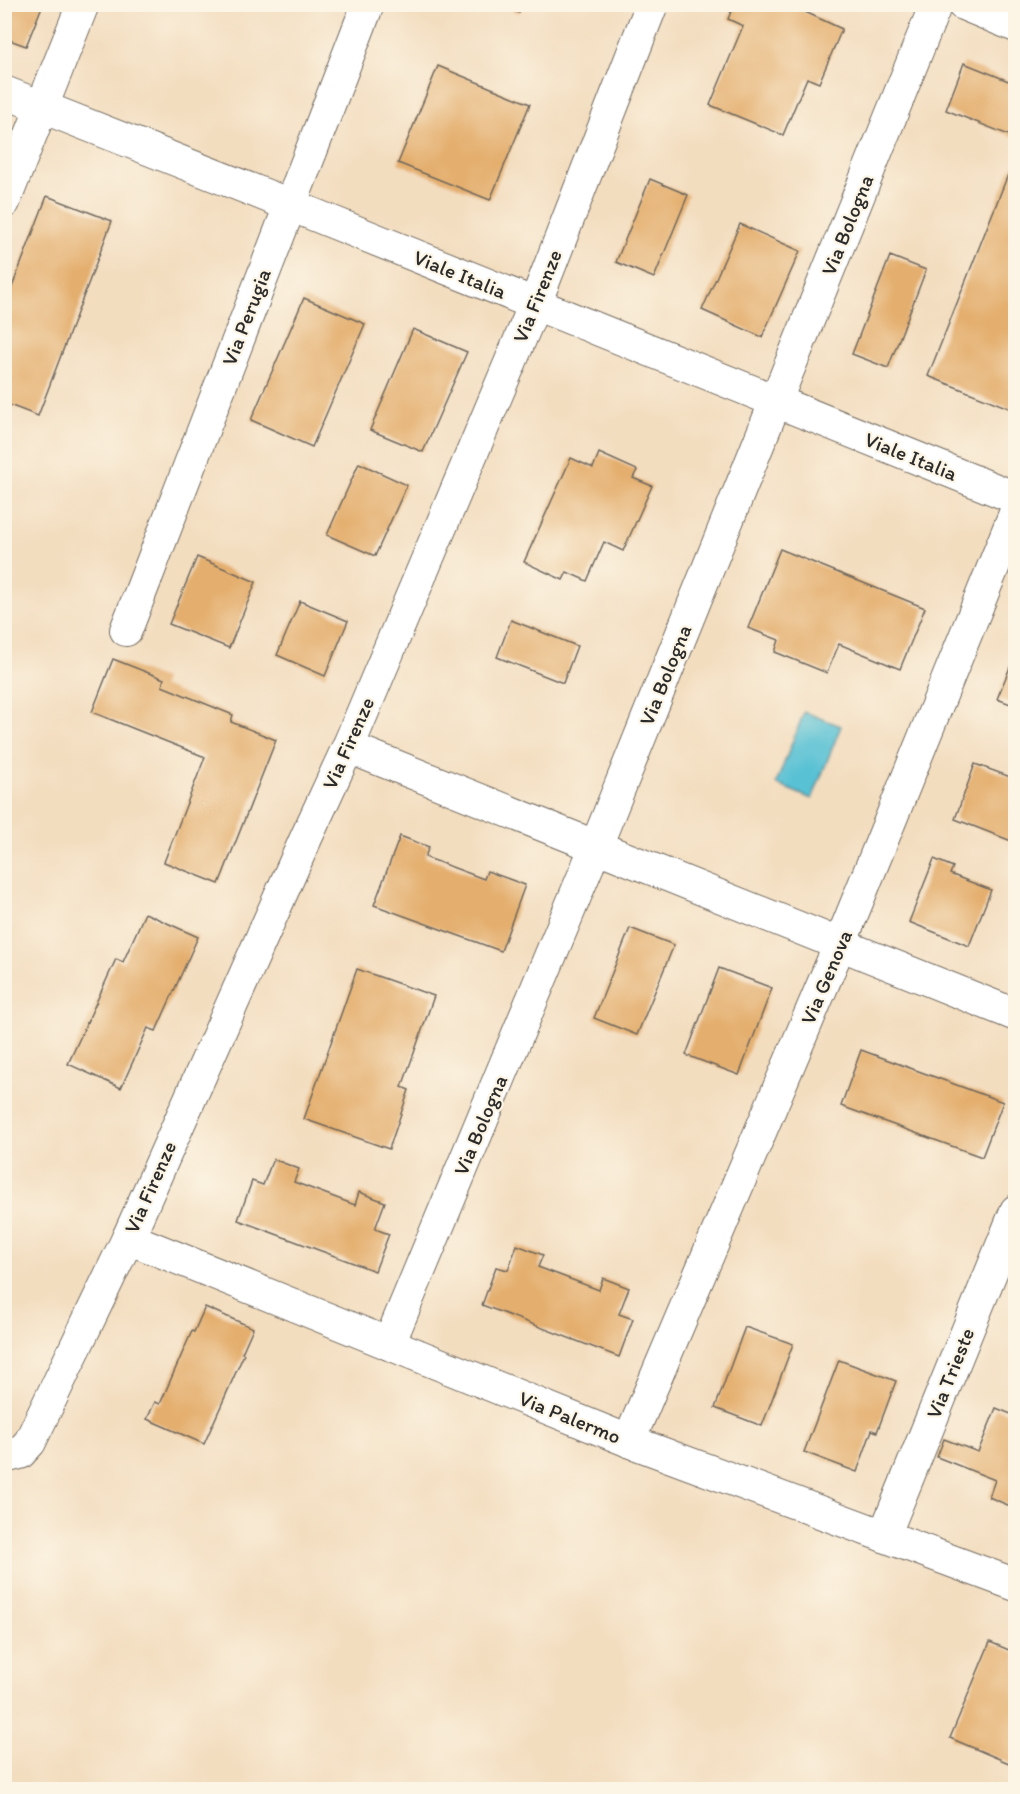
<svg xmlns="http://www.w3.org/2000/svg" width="1020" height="1794" font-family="Itim,sans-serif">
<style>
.water{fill:#58c1d4;stroke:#427680;stroke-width:1.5}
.building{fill:#e4af6e}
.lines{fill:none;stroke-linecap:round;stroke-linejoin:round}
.minor-casing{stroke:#71695f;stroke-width:34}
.minor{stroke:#fff;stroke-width:32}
.labels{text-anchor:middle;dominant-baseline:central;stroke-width:4.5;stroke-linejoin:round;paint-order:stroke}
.street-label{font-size:21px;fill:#2b2b2b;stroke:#fcf5e5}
</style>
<rect width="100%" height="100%" fill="#fcf5e5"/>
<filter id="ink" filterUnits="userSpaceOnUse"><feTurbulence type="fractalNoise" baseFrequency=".0167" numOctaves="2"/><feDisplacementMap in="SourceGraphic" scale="12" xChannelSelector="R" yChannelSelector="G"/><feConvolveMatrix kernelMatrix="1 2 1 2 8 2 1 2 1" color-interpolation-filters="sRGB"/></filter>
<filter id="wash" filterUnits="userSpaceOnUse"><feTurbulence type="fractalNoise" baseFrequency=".008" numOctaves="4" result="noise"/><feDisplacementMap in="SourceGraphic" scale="24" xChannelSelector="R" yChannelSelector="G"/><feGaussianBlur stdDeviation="1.35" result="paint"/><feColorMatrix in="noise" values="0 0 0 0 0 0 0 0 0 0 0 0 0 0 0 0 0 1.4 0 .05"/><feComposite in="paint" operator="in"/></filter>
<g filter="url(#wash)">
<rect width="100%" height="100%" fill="#f3ddbf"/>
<polygon class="water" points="804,712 841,726 812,799 776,784"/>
<g id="blocks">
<g class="building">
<polygon points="4,4 43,4 26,46 4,38"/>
<polygon points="497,4 522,4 519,13"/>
<polygon points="734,4 788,4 842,29 819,83 807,78 783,135 710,105 743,26 728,19"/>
<polygon points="964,63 1016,84 1016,138 946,110"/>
<polygon points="438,66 530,104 490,200 398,163"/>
<polygon points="1011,167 1016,169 1016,411 928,376"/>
<polygon points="650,179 688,195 654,278 616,262"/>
<polygon points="47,196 112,221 38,416 4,403 4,308"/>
<polygon points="740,224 800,251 762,337 702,310"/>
<polygon points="890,256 926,270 888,368 852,354"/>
<polygon points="304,298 365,324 312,447 251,420"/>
<polygon points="413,329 467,352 423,452 370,430"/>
<polygon points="599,453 637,470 633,478 652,486 623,551 604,542 587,581 567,572 563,580 524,562 571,458 593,468"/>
<polygon points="359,463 407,485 375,556 327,535"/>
<polygon points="780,549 925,608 900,669 839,644 827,673 775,652 779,640 748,628"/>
<polygon points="197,557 256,582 229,648 169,624"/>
<polygon points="300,601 348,621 325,676 277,655"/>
<polygon points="511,620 577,646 563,683 497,657"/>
<polygon points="1015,655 1016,655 1016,706 997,699"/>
<polygon points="113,659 164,679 162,686 233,715 231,722 276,740 219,884 164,862 205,757 92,712"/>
<polygon points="975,764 1016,779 1016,838 1014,842 955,819"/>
<polygon points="400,836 429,847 425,857 484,879 487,871 525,885 501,951 374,905"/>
<polygon points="934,859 953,867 950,874 991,890 969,946 909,922"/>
<polygon points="145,913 198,937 156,1031 148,1028 121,1088 68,1064 116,959 123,962"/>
<polygon points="630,928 674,945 637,1035 594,1018"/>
<polygon points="719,968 772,988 739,1075 686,1055"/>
<polygon points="357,969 434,996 402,1087 409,1090 389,1149 304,1119"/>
<polygon points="861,1050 1003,1102 982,1157 841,1106"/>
<polygon points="273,1159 299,1169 294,1182 355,1205 359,1192 385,1202 375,1229 389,1234 375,1271 238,1220 252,1181 263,1185"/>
<polygon points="517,1245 543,1255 538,1267 599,1290 603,1278 629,1288 619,1314 633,1319 619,1357 482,1305 496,1267 508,1270"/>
<polygon points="205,1307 253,1328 242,1353 244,1354 204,1444 147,1419 155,1402 160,1404 192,1331 194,1332"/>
<polygon points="745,1327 793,1344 762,1426 715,1408"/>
<polygon points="839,1360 896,1381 877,1432 872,1430 857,1472 804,1452"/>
<polygon points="996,1408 1016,1416 1016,1492 1010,1506 989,1497 995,1480 937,1457 944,1439 978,1452"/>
<polygon points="990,1642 1016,1653 1016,1766 950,1738"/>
</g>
</g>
</g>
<g filter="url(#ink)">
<use href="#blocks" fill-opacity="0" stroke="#71695f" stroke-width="1.5"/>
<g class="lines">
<g class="minor-casing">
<g id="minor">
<polyline points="963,4 1016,26"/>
<polyline points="4,92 290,205 1016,498"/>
<polyline points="4,202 83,4"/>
<polyline points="126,630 368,4"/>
<polyline points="348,747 1016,1015"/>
<polyline points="128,1238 629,1441 1016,1585"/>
<polyline points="389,1344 596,846 936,4"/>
<polyline points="629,1441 840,944 1016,511"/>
<polyline points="4,1457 20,1453 30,1442 128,1238 306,838 348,747 535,304 652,4"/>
<polyline points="884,1536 1016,1211"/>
</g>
</g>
<use href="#minor" class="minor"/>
</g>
</g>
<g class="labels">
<g class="street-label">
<text transform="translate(847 225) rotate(-68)">Via Bologna</text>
<text transform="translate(460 274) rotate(22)">Viale Italia</text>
<text transform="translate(537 296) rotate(-68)">Via Firenze</text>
<text transform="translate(246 317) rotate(-69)">Via Perugia</text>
<text transform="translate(911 456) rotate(22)">Viale Italia</text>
<text transform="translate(665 675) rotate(-68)">Via Bologna</text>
<text transform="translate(348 743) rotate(-66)">Via Firenze</text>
<text transform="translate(826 977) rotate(-67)">Via Genova</text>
<text transform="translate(480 1125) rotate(-67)">Via Bologna</text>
<text transform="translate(150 1187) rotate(-66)">Via Firenze</text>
<text transform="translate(950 1373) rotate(-68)">Via Trieste</text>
<text transform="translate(570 1417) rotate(22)">Via Palermo</text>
</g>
</g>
<rect width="1020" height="1794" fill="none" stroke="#fcf5e5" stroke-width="24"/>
</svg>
